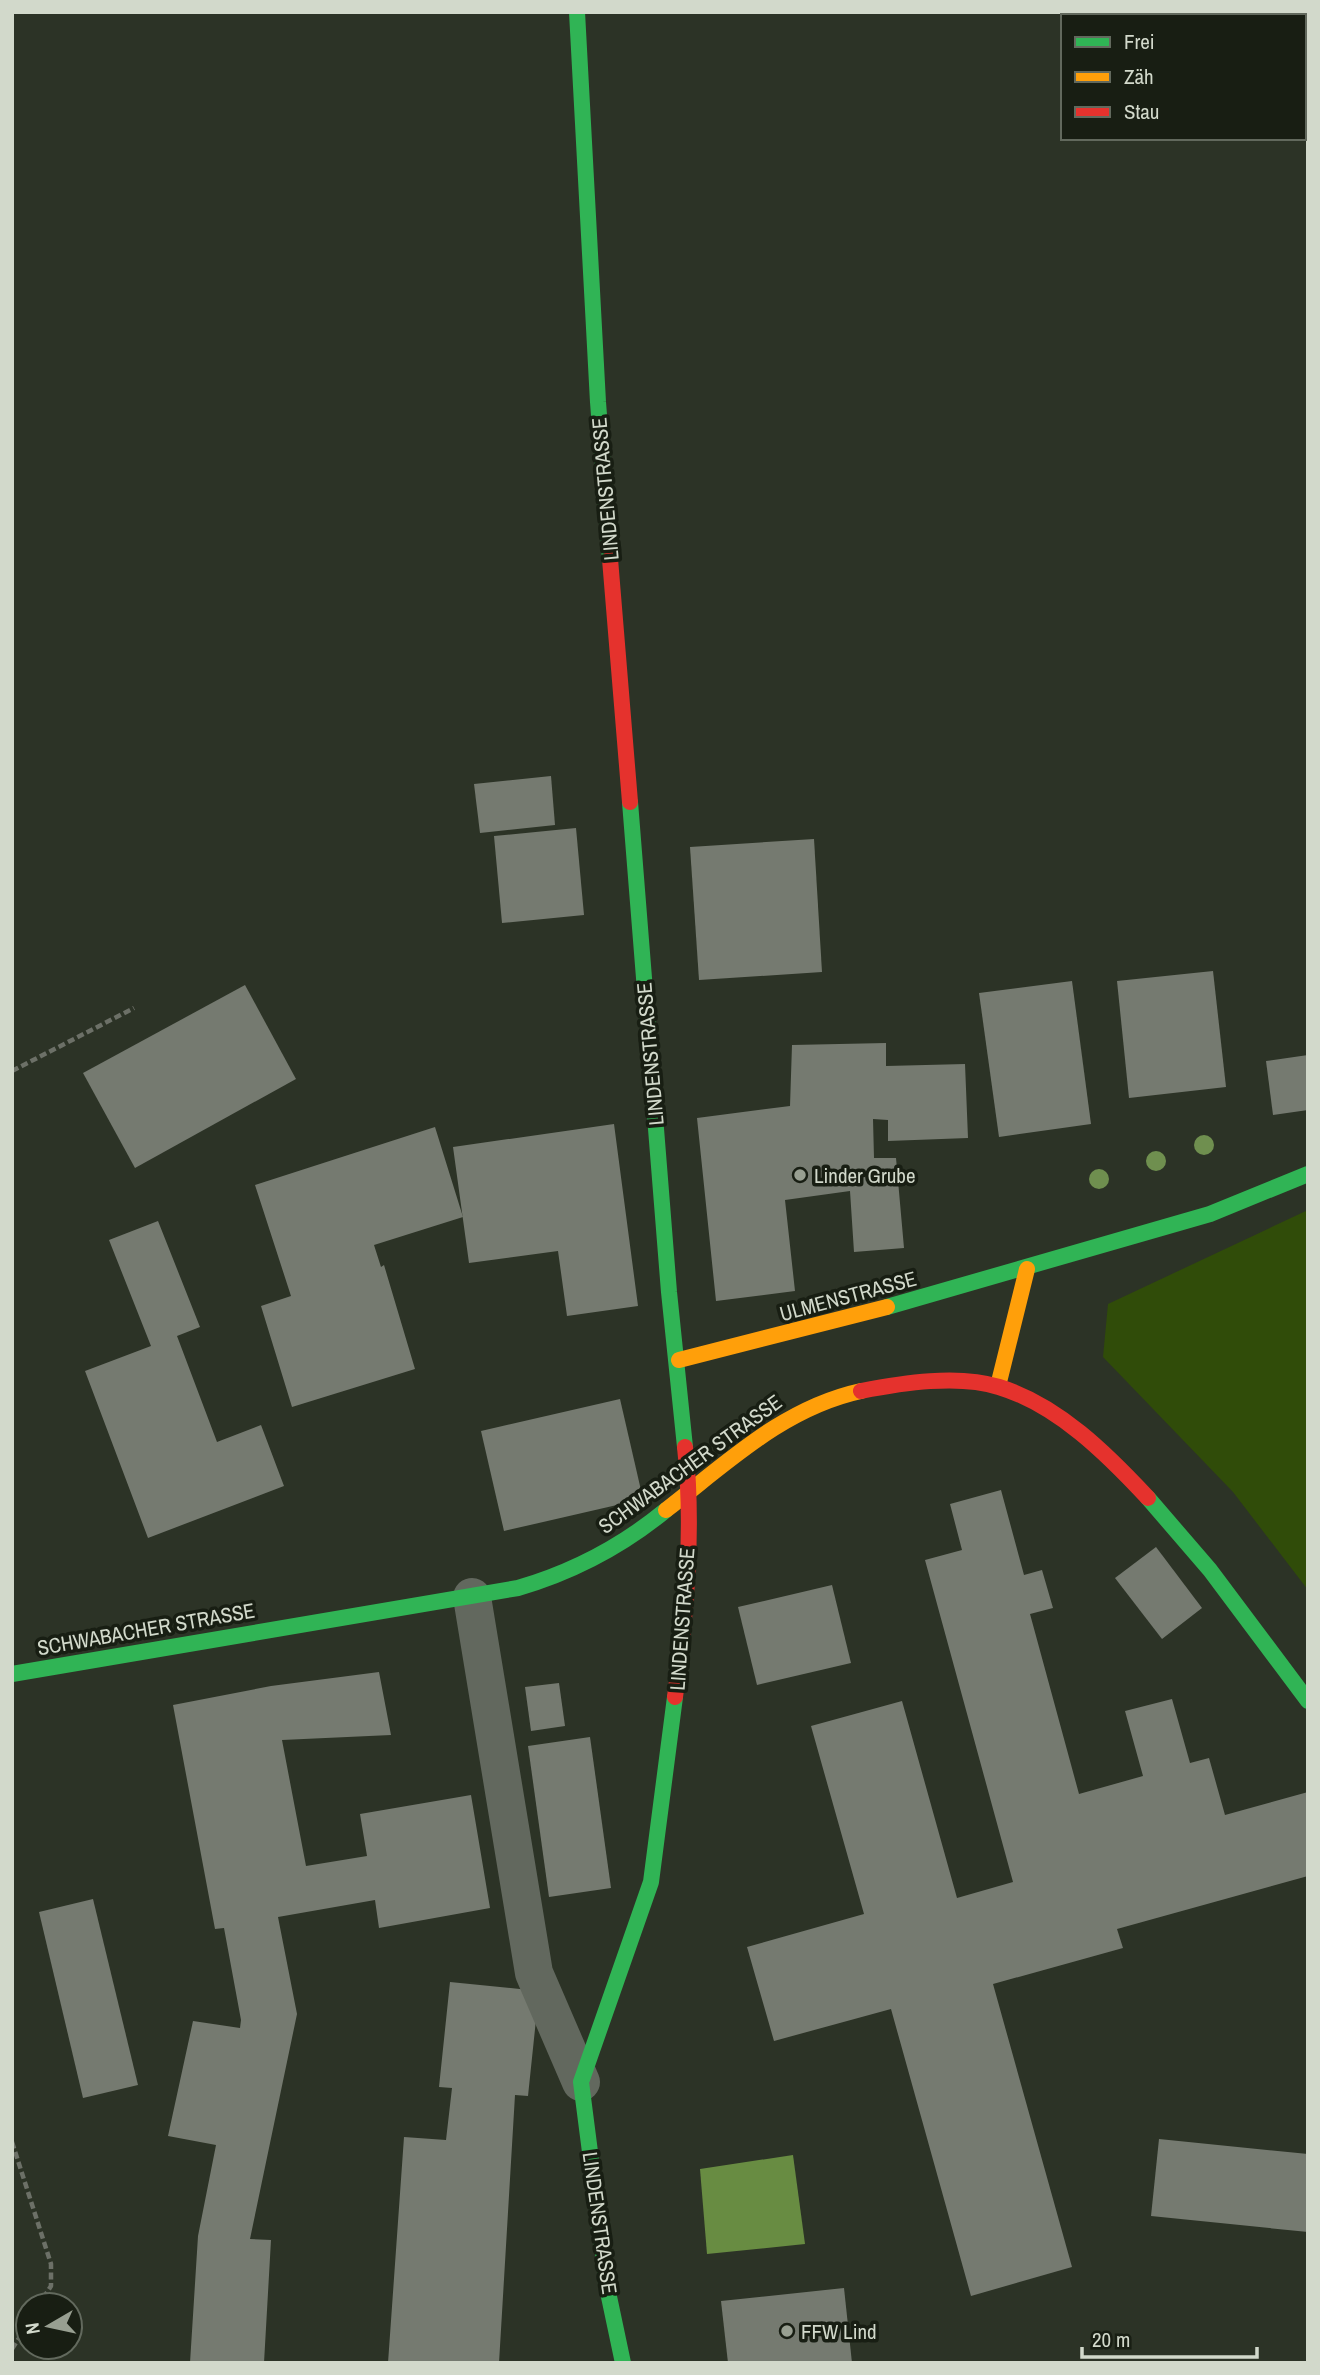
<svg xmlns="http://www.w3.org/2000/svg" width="1320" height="2375" font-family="'Archivo Narrow',sans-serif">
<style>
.green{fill:#304c09}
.water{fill:#688c42}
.building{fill:#757a70}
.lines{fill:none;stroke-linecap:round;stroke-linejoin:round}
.path{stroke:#6c7067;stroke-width:4.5;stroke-dasharray:7 3.5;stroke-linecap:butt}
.street{stroke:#62685e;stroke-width:38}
.fast{stroke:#30b455;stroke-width:16}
.slow{stroke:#ff9f0a;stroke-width:16}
.jam{stroke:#e5322d;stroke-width:16}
.tree{fill:#6f8f4f}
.poi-dot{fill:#989f91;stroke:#181e13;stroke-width:2.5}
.labels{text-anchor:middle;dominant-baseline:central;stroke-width:7;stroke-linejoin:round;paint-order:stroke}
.street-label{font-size:21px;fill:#d2d9cb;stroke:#181e13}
.poi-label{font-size:21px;fill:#d2d9cb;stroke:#181e13;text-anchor:start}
</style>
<rect width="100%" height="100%" fill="#2c3326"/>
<polygon class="green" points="1308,1210 1308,1590 1233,1492 1103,1357 1108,1304"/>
<polygon class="water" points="793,2155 805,2244 707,2254 700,2169"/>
<g class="building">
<polygon points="551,776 555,825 480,833 474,784"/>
<polygon points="576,828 584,915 502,923 494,836"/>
<polygon points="814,839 822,972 699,980 690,847"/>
<polygon points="1213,971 1226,1087 1129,1098 1117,981"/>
<polygon points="1072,981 1091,1124 999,1137 979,993"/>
<polygon points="245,985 296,1079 135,1168 83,1073"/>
<polygon points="886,1043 886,1066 965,1064 968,1138 888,1141 888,1120 873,1119 874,1158 896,1158 904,1248 854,1252 850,1191 785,1200 795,1291 716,1301 697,1118 790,1106 792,1045"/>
<polygon points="1308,1055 1308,1110 1273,1115 1266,1061"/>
<polygon points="614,1124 638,1306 567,1316 558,1251 469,1263 453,1147"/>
<polygon points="435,1127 463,1217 374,1245 381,1267 384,1265 415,1369 292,1407 261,1306 291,1296 255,1185"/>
<polygon points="158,1221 200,1327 177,1336 217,1442 261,1425 284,1486 148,1538 85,1371 151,1346 109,1240"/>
<polygon points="620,1399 643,1499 504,1531 481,1431"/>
<polygon points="1001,1490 1024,1575 1042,1570 1053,1608 1030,1614 1079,1794 1143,1776 1125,1711 1172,1699 1190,1763 1209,1758 1225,1815 1308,1792 1308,1876 1117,1929 1123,1948 993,1984 1072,2267 971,2296 891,2009 774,2041 747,1947 864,1914 811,1726 902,1701 957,1898 1013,1882 925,1560 962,1550 950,1504"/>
<polygon points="1156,1547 1202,1608 1162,1639 1115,1578"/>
<polygon points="832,1585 851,1663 757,1685 738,1607"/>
<polygon points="379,1672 391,1735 282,1740 306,1866 367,1856 360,1814 471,1795 490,1908 379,1928 375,1900 278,1917 297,2014 250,2239 271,2240 264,2363 190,2363 198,2236 216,2145 168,2136 193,2021 240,2028 241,2020 224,1928 215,1929 173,1705 271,1686"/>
<polygon points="559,1683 565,1726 531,1731 525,1687"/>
<polygon points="590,1737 611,1888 549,1897 528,1746"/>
<polygon points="93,1899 138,2085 83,2098 39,1912"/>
<polygon points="450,1982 539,1991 528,2096 515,2095 499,2363 388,2363 404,2137 446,2140 452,2088 439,2087"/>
<polygon points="1159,2139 1308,2154 1308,2232 1151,2216"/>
<polygon points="844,2288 852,2363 728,2363 721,2301"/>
</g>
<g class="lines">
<g class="path">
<polyline points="12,1071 134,1008"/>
<polyline points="12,2142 51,2264 51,2286 39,2305"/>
<polyline points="12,2349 28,2324"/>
</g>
<polyline class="street" points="472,1597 534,1973 581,2082"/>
<g class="fast">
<polyline points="577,12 598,402 610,559"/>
<polyline points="630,802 669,1292 685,1447"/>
<polyline points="887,1307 1210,1214 1308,1174"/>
<polyline points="1148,1498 1210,1570 1308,1701"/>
<path d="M 12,1674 L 518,1588 C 573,1572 621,1547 666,1510"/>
<polyline points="623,2363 608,2292 581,2082 651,1882 675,1697"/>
</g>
<g class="slow">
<polyline points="679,1360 887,1307"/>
<polyline points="998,1386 1027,1269"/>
<path d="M 666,1510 C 727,1463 783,1408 861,1391"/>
</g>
<g class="jam">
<polyline points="610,559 630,802"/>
<path d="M 861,1391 C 902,1383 958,1374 999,1387 C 1058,1405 1107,1454 1148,1498"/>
<path d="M 675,1697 C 686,1615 694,1528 685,1447"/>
</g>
</g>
<g class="tree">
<circle cx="1204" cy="1145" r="10"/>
<circle cx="1156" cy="1161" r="10"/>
<circle cx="1099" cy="1179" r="10"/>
</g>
<g class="poi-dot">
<circle cx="800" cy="1175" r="7"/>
<circle cx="787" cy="2331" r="7"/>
</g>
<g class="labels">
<g class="street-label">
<text transform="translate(605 489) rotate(-95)">LINDENSTRASSE</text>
<text transform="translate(650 1054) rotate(-95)">LINDENSTRASSE</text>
<text transform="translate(848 1296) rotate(-15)">ULMENSTRASSE</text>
<text transform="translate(690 1464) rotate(-36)">SCHWABACHER STRASSE</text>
<text transform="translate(682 1619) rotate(-86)">LINDENSTRASSE</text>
<text transform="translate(146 1629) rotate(-10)">SCHWABACHER STRASSE</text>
<text transform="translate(600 2223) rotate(82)">LINDENSTRASSE</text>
</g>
<g class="poi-label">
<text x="814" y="1175">Linder Grube</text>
<text x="801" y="2331">FFW Lind</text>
</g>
</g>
<rect width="1320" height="2375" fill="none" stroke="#d2d9cb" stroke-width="28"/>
<rect x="1061" y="14" width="245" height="126" fill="#181e13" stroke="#62695d" stroke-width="2"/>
<rect x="1075" y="37" width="35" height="10" fill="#30b455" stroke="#62695d" stroke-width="2"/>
<text x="1124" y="49" font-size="21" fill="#d2d9cb">Frei</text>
<rect x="1075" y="72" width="35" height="10" fill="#ff9f0a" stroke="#62695d" stroke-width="2"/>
<text x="1124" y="84" font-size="21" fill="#d2d9cb">Zäh</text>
<rect x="1075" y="107" width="35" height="10" fill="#e5322d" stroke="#62695d" stroke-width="2"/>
<text x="1124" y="119" font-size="21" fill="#d2d9cb">Stau</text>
<g transform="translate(49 2326) rotate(261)"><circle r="33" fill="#181e13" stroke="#62695d" stroke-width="2"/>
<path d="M0-5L12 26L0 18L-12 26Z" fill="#989f91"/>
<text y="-10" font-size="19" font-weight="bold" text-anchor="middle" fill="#d2d9cb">N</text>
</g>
<path d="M1082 2347v10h175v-10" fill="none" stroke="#d2d9cb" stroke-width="3.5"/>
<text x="1092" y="2347" font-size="21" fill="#d2d9cb" stroke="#181e13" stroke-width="5" paint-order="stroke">20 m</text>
</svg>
